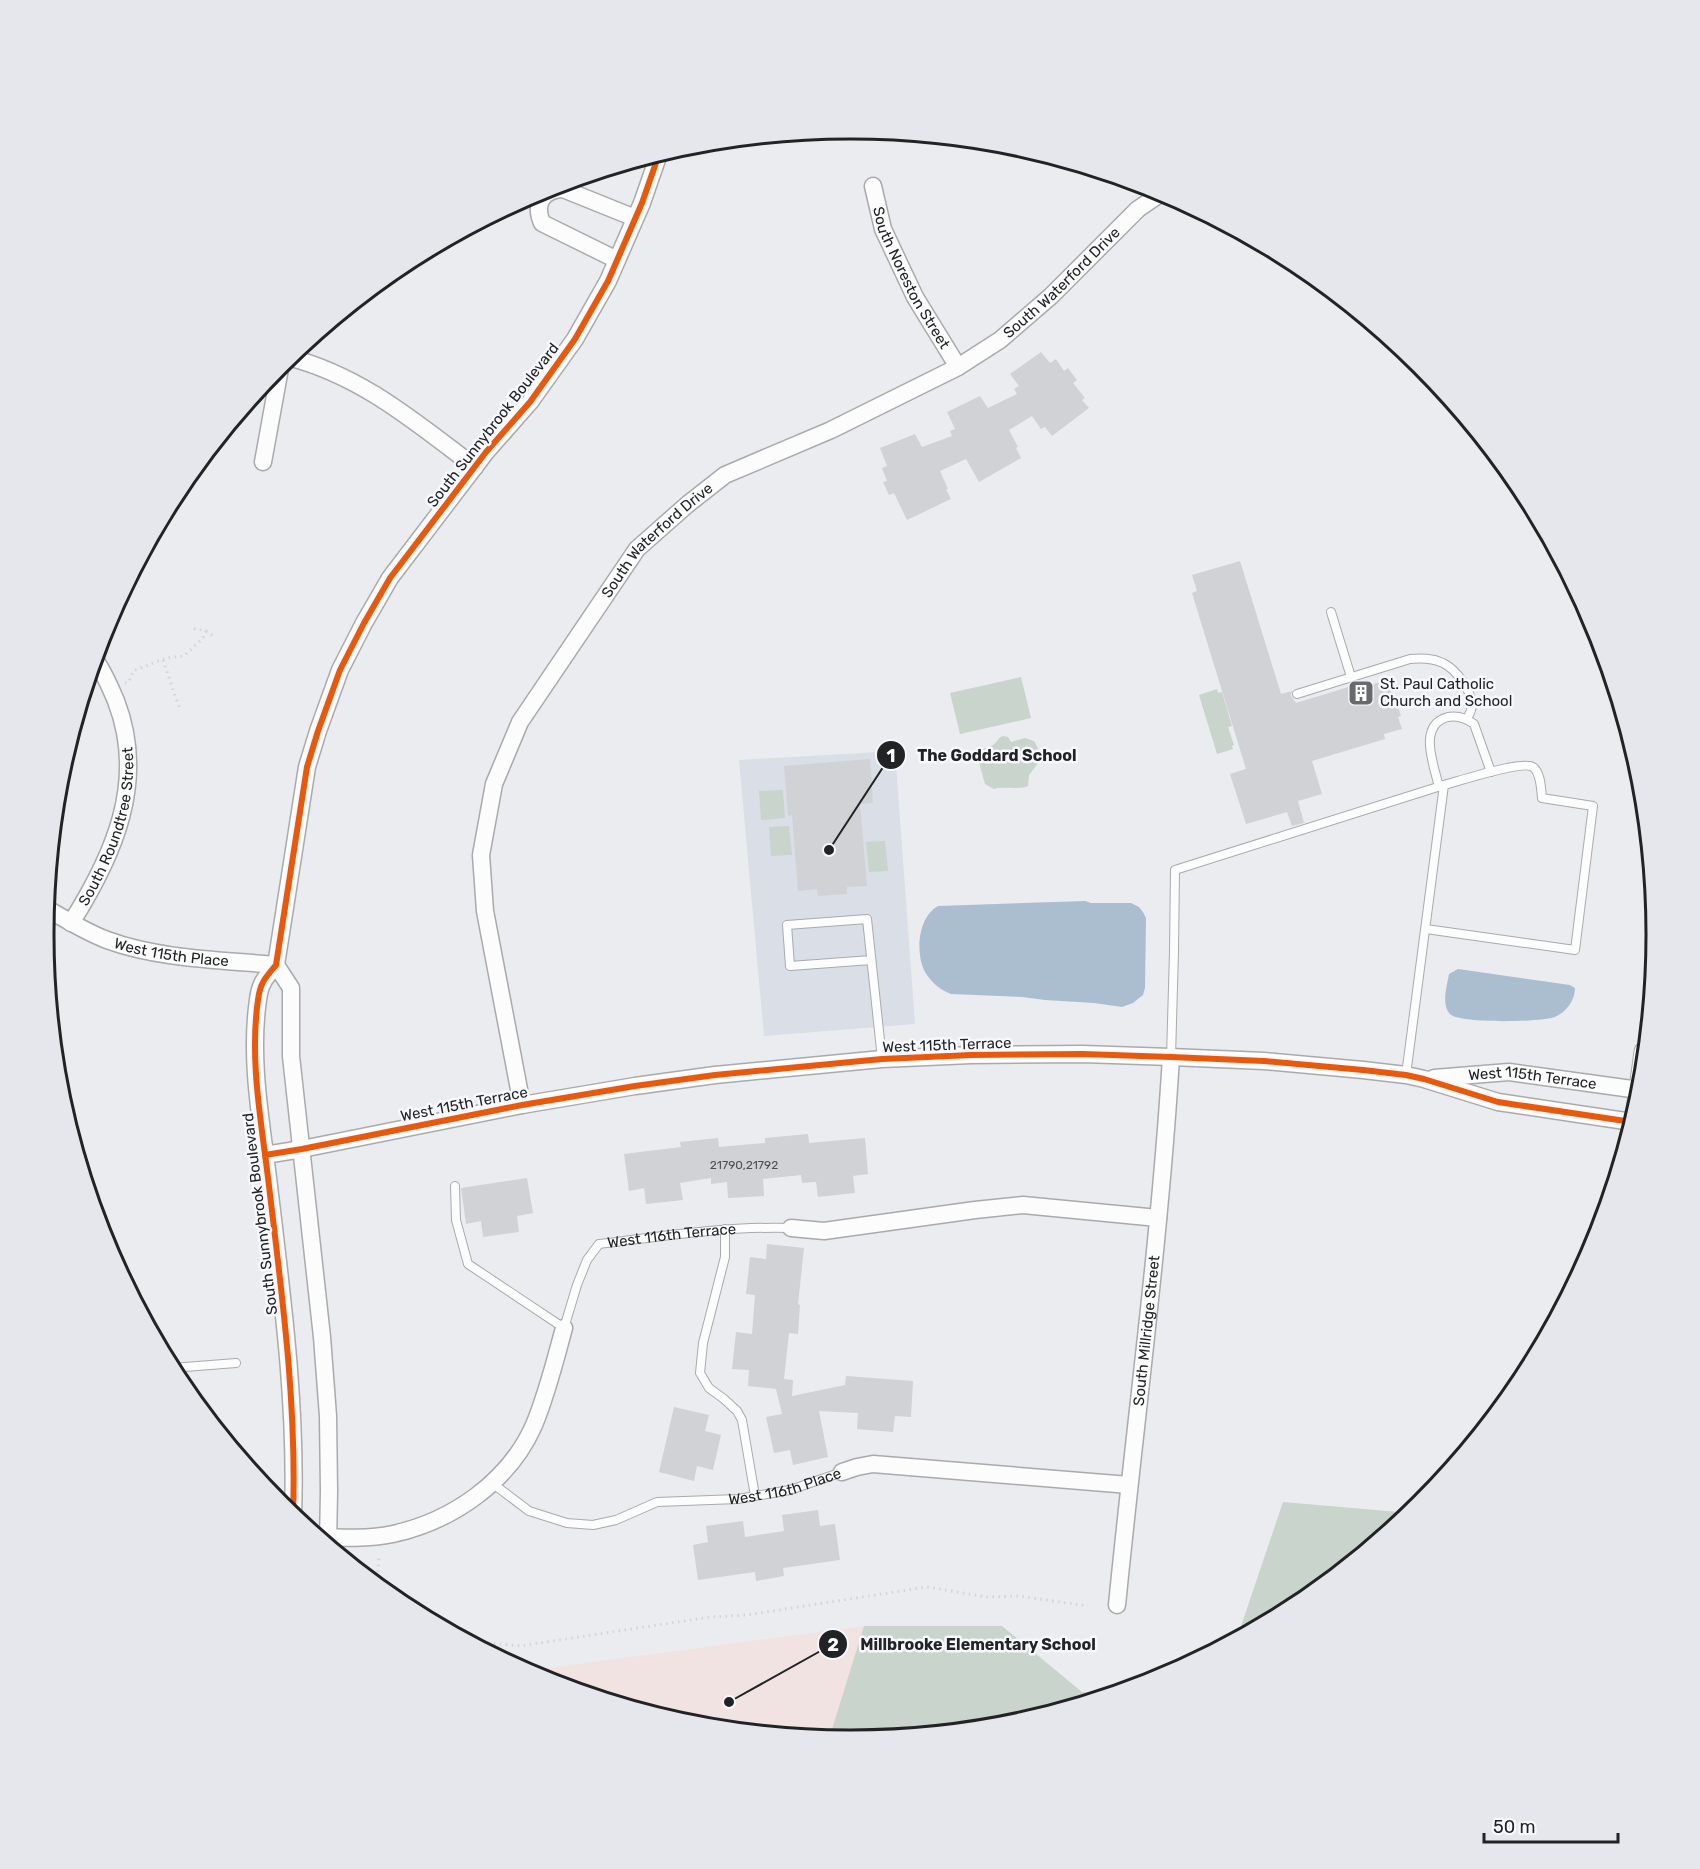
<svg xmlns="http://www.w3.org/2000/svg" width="1700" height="1869" font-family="Rubik,sans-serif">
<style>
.built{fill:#dadee7}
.education{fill:#f0e3e1}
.green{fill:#c8d4cc}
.water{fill:#abbecf}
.building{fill:#d1d2d5}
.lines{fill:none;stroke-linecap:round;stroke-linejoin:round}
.service-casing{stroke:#a9aaac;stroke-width:10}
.minor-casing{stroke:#a9aaac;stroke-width:19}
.tertiary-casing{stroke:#a9aaac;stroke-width:23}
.path{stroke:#d5d5d6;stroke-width:3;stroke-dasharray:1.5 4.5;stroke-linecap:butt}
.service{stroke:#fcfcfd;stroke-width:8}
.minor{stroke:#fcfcfd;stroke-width:16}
.tertiary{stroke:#fcfcfd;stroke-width:21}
.cycleway-casing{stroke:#f6f8fe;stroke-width:10}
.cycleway{stroke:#e8590c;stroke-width:6}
.labels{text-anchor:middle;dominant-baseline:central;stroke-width:5;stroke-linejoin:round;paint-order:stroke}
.number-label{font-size:12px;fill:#4e4f51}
.street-label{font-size:15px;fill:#222325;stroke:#f6f8fe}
.poi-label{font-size:15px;fill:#222325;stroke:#f6f8fe;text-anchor:start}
.rim{fill:none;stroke:#222325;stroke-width:3}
.leader{fill:none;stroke:#222325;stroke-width:2}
.callout-dot{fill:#222325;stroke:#f6f8fe;stroke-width:2}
.mark-label{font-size:18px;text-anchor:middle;font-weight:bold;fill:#fff}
.callout-label{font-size:16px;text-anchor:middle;font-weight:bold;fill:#222325;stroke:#f6f8fe;stroke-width:5;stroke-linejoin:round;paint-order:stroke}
</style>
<rect width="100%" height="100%" fill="#eaecf0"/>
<polygon class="built" points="895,751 915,1024 764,1036 739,760"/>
<polygon class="education" points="864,1626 832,1739 692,1725 541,1679 525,1671"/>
<g class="green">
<polygon points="1021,677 1031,718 960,734 950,693"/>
<polygon points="1217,689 1218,693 1222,692 1232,726 1228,727 1234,745 1232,746 1233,749 1217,754 1199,695"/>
<path d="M 1003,736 L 1008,737 L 1011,742 L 1025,738 L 1034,741 L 1040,752 L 1039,762 L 1029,775 L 1028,786 C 1021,790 1004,786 994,789 L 985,784 L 977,755 C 985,745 984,750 993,745 C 998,742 997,738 1003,736 Z"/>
<polygon points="783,790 785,818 761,820 759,791"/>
<polygon points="789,826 792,855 771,856 769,827"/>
<polygon points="885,841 888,871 869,872 866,842"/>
<polygon points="1283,1502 1410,1513 1298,1605 1237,1638"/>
<polygon points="864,1626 1002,1626 1082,1692 1108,1695 1007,1726 850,1741 829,1739"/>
</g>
<g class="water">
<path d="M 1085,901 L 1091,903 L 1131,903 L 1139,907 L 1143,912 L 1146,918 L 1145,988 L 1143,995 L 1133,1003 L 1122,1007 L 1094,1003 L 1045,1000 L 1022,997 L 951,994 C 940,990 931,982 925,972 C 915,953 918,917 938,906 Z"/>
<path d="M 1458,969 L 1570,985 L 1575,988 C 1575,1001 1566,1012 1555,1017 C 1542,1022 1459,1024 1450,1014 C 1441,1004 1447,986 1449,974 Z"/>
</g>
<g class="building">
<polygon points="1041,352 1050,363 1056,359 1064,371 1068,368 1077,380 1073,383 1085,398 1082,400 1089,408 1052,436 1045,427 1041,429 1032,416 1009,430 1018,447 1016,448 1021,458 979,482 966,459 940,471 948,489 946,489 951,499 907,520 894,493 889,495 883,482 887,481 882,468 887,466 880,448 915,434 922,447 952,436 950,431 955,429 947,412 980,396 988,408 1017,394 1014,389 1019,386 1010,374"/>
<polygon points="1240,561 1281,694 1292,691 1291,696 1296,703 1368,681 1370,685 1387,680 1391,692 1393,692 1401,716 1398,717 1402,729 1384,734 1385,739 1312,761 1322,794 1298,801 1304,823 1292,826 1287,812 1246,824 1230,774 1246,769 1192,593 1197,591 1192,575"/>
<polygon points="870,759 873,803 860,804 867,886 847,887 847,894 818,896 817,889 798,891 792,815 788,816 784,766"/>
<polygon points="808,1134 809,1143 865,1138 868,1174 853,1176 855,1193 818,1197 816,1182 802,1183 801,1175 763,1179 764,1196 728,1198 727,1182 711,1184 711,1178 680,1183 683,1200 646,1204 644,1188 629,1191 624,1154 681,1147 680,1142 718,1138 719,1147 765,1143 765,1138"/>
<polygon points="527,1178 533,1213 517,1216 519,1232 483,1237 481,1221 466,1224 461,1188"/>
<polygon points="767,1244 804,1248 798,1304 800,1305 798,1334 789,1333 784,1379 793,1380 792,1396 845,1385 846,1376 913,1381 911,1417 895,1416 893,1432 857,1429 858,1413 819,1411 828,1457 793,1465 790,1450 774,1453 766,1417 782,1414 776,1389 748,1386 749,1370 732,1369 736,1332 752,1334 755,1295 746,1294 750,1257 766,1259"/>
<polygon points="674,1407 709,1415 705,1431 721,1435 713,1470 697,1466 694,1481 659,1472"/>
<polygon points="818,1510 820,1526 835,1524 840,1560 783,1568 784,1576 756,1581 755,1572 698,1580 693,1545 708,1542 706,1526 743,1521 745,1537 784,1531 782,1515"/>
</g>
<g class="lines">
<g class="service-casing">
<g id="service">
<polyline points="1331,612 1351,677"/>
<path d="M 1297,694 L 1410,659 C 1422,658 1432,658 1443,663 C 1457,670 1471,690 1472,705 C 1472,710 1469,715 1467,719"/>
<path d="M 1439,787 C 1434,765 1417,725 1448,717 C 1458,715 1466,718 1474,724 L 1491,772"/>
<polyline points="871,960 790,966 787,925 867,919 882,1059"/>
<polyline points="1171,1057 1174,952 1175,870 1444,785"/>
<path d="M 1406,1075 L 1444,785 C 1459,781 1523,760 1533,767 C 1541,773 1541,789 1542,798 L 1593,806 L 1575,950 L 1426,929"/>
<path id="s1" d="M 455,1186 L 456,1220 L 468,1264 L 564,1328 L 577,1285 L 587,1260 L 599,1244 C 663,1236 726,1226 791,1228"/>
<polyline points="725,1229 725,1257 703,1343 700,1373 709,1388 724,1399 737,1411 742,1420 755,1496"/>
<polyline points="172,1368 236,1363"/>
<path id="s2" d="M 492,1483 L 529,1511 L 567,1523 L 593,1525 L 616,1520 L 657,1502 L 738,1499 L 790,1490 L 842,1472"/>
</g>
</g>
<g class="minor-casing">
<g id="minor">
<path id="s3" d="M 873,186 L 883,229 L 915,297 L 958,367"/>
<path d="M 617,260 L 542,223 C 534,204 542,190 563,189 L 635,218"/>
<path d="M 288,357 C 362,376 415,422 475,467"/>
<polyline points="263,462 281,363"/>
<path id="s4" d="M 46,908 C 66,920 86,932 107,940 C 158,959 222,960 276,965"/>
<path id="s5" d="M 71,923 C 114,855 147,781 116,701 C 110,687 104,672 95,660"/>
<polyline points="276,965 291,988 291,1056 322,1337 328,1416 329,1491 328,1544"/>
<path id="s6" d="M 1434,1078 L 1509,1072 L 1639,1090"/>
<path id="s7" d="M 522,1105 L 485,911 L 481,855 L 494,784 L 520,722 L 637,549 L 688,504 L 725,475 L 831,430 L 958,367 L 1000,340 L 1051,296 L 1138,209 L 1163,192"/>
<polyline points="265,1155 302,1149 522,1105 635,1086 715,1075 882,1059 971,1055 1083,1054 1171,1057 1264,1061 1363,1070 1406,1075 1424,1079 1498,1102 1632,1122"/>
<polyline points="791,1228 824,1231 975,1210 1023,1205 1158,1218"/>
<polyline points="842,1472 857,1467 873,1464 1129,1485"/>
<path d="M 293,1516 C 297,1405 282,1295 269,1186 C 262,1125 249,1061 258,1000 C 260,983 265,978 276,965 L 307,767 L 318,731 L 340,670 L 364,623 L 390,578 L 486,452 L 530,402 L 575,339 L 608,281 L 642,203 L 659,154"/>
<path d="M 319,1537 C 344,1538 369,1539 393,1534 C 452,1521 509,1482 534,1425 C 547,1394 555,1361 564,1328"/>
<path id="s8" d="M 1117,1605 C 1135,1423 1160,1240 1171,1057"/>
</g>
</g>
<g class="tertiary-casing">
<polyline id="tertiary" points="1638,1103 1645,1052"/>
</g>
<g class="path">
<polyline points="206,631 215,637"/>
<polyline points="163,660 180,710"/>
<polyline points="125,683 129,682 133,671 166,658 184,656 203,638 206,631 190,628"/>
<polyline points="377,1584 379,1557"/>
<polyline points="470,1641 520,1646 710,1617 747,1615 927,1587 987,1597 1019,1596 1088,1606"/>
</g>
<use href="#service" class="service"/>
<use href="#minor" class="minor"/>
<use href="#tertiary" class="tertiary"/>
<g class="cycleway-casing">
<g id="cycleway">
<polyline points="265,1155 302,1149 522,1105 635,1086 715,1075 882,1059 971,1055 1083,1054 1171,1057 1264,1061 1363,1070 1406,1075 1424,1079 1498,1102 1632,1122"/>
<path d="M 293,1516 C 297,1405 282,1295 269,1186 C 262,1125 249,1061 258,1000 C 260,983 265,978 276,965 L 307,767 L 318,731 L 340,670 L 364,623 L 390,578 L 486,452 L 530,402 L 575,339 L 608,281 L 642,203 L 659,154"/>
</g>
</g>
<use href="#cycleway" class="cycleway"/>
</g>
<defs>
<g id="building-square" transform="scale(1.35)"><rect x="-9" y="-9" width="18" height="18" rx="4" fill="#68696c" stroke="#f6f8fe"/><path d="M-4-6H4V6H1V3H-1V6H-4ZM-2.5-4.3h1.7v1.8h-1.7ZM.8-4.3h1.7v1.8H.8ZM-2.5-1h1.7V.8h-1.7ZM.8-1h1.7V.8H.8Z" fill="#fff"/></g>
</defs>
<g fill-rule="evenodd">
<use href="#building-square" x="1361" y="693"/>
</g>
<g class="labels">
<g class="number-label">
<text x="744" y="1165">21790,21792</text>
</g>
<g class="street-label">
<text stroke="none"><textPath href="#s3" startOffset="100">South Noreston Street</textPath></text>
<text stroke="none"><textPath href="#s7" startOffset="1108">South Waterford Drive</textPath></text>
<text transform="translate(493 425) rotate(-52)">South Sunnybrook Boulevard</text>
<text stroke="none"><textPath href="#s7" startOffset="622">South Waterford Drive</textPath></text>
<text stroke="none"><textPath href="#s5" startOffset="105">South Roundtree Street</textPath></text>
<text stroke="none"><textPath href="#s4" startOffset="135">West 115th Place</textPath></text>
<text transform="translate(947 1045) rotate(-2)">West 115th Terrace</text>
<text stroke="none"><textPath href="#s6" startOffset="99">West 115th Terrace</textPath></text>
<text transform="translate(464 1104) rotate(-11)">West 115th Terrace</text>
<text transform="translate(260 1214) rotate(-97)">South Sunnybrook Boulevard</text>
<text stroke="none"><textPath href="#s1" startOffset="360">West 116th Terrace</textPath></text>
<text stroke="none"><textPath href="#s8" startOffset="276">South Millridge Street</textPath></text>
<text stroke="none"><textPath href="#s2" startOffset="310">West 116th Place</textPath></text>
</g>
<g class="poi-label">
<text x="1380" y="684">St. Paul Catholic<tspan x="1380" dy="17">Church and School</tspan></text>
</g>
</g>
<path d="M0 0H1700V1869H0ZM849 139H851A795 795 0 0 1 1646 934V935A795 795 0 0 1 851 1730H849A795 795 0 0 1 54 935V934A795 795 0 0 1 849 139Z" fill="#e5e7ed" fill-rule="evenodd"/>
<path class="rim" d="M849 139H851A795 795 0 0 1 1646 934V935A795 795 0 0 1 851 1730H849A795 795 0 0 1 54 935V934A795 795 0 0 1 849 139Z"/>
<path class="leader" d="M829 850L891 755M729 1702L833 1644"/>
<g class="callout-dot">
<circle cx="829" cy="850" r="6"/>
<circle cx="729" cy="1702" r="6"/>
<circle cx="891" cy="755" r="15"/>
<circle cx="833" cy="1644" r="15"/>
</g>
<g class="mark-label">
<text x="891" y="762">1</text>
<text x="833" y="1651">2</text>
</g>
<g class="callout-label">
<text x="997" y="761">The Goddard School</text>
<text x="978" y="1650">Millbrooke Elementary School</text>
</g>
<path d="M1484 1833v9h134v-9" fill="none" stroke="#222325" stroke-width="3"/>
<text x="1493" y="1833" font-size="18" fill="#222325" stroke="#f6f8fe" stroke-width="4.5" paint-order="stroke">50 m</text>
</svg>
